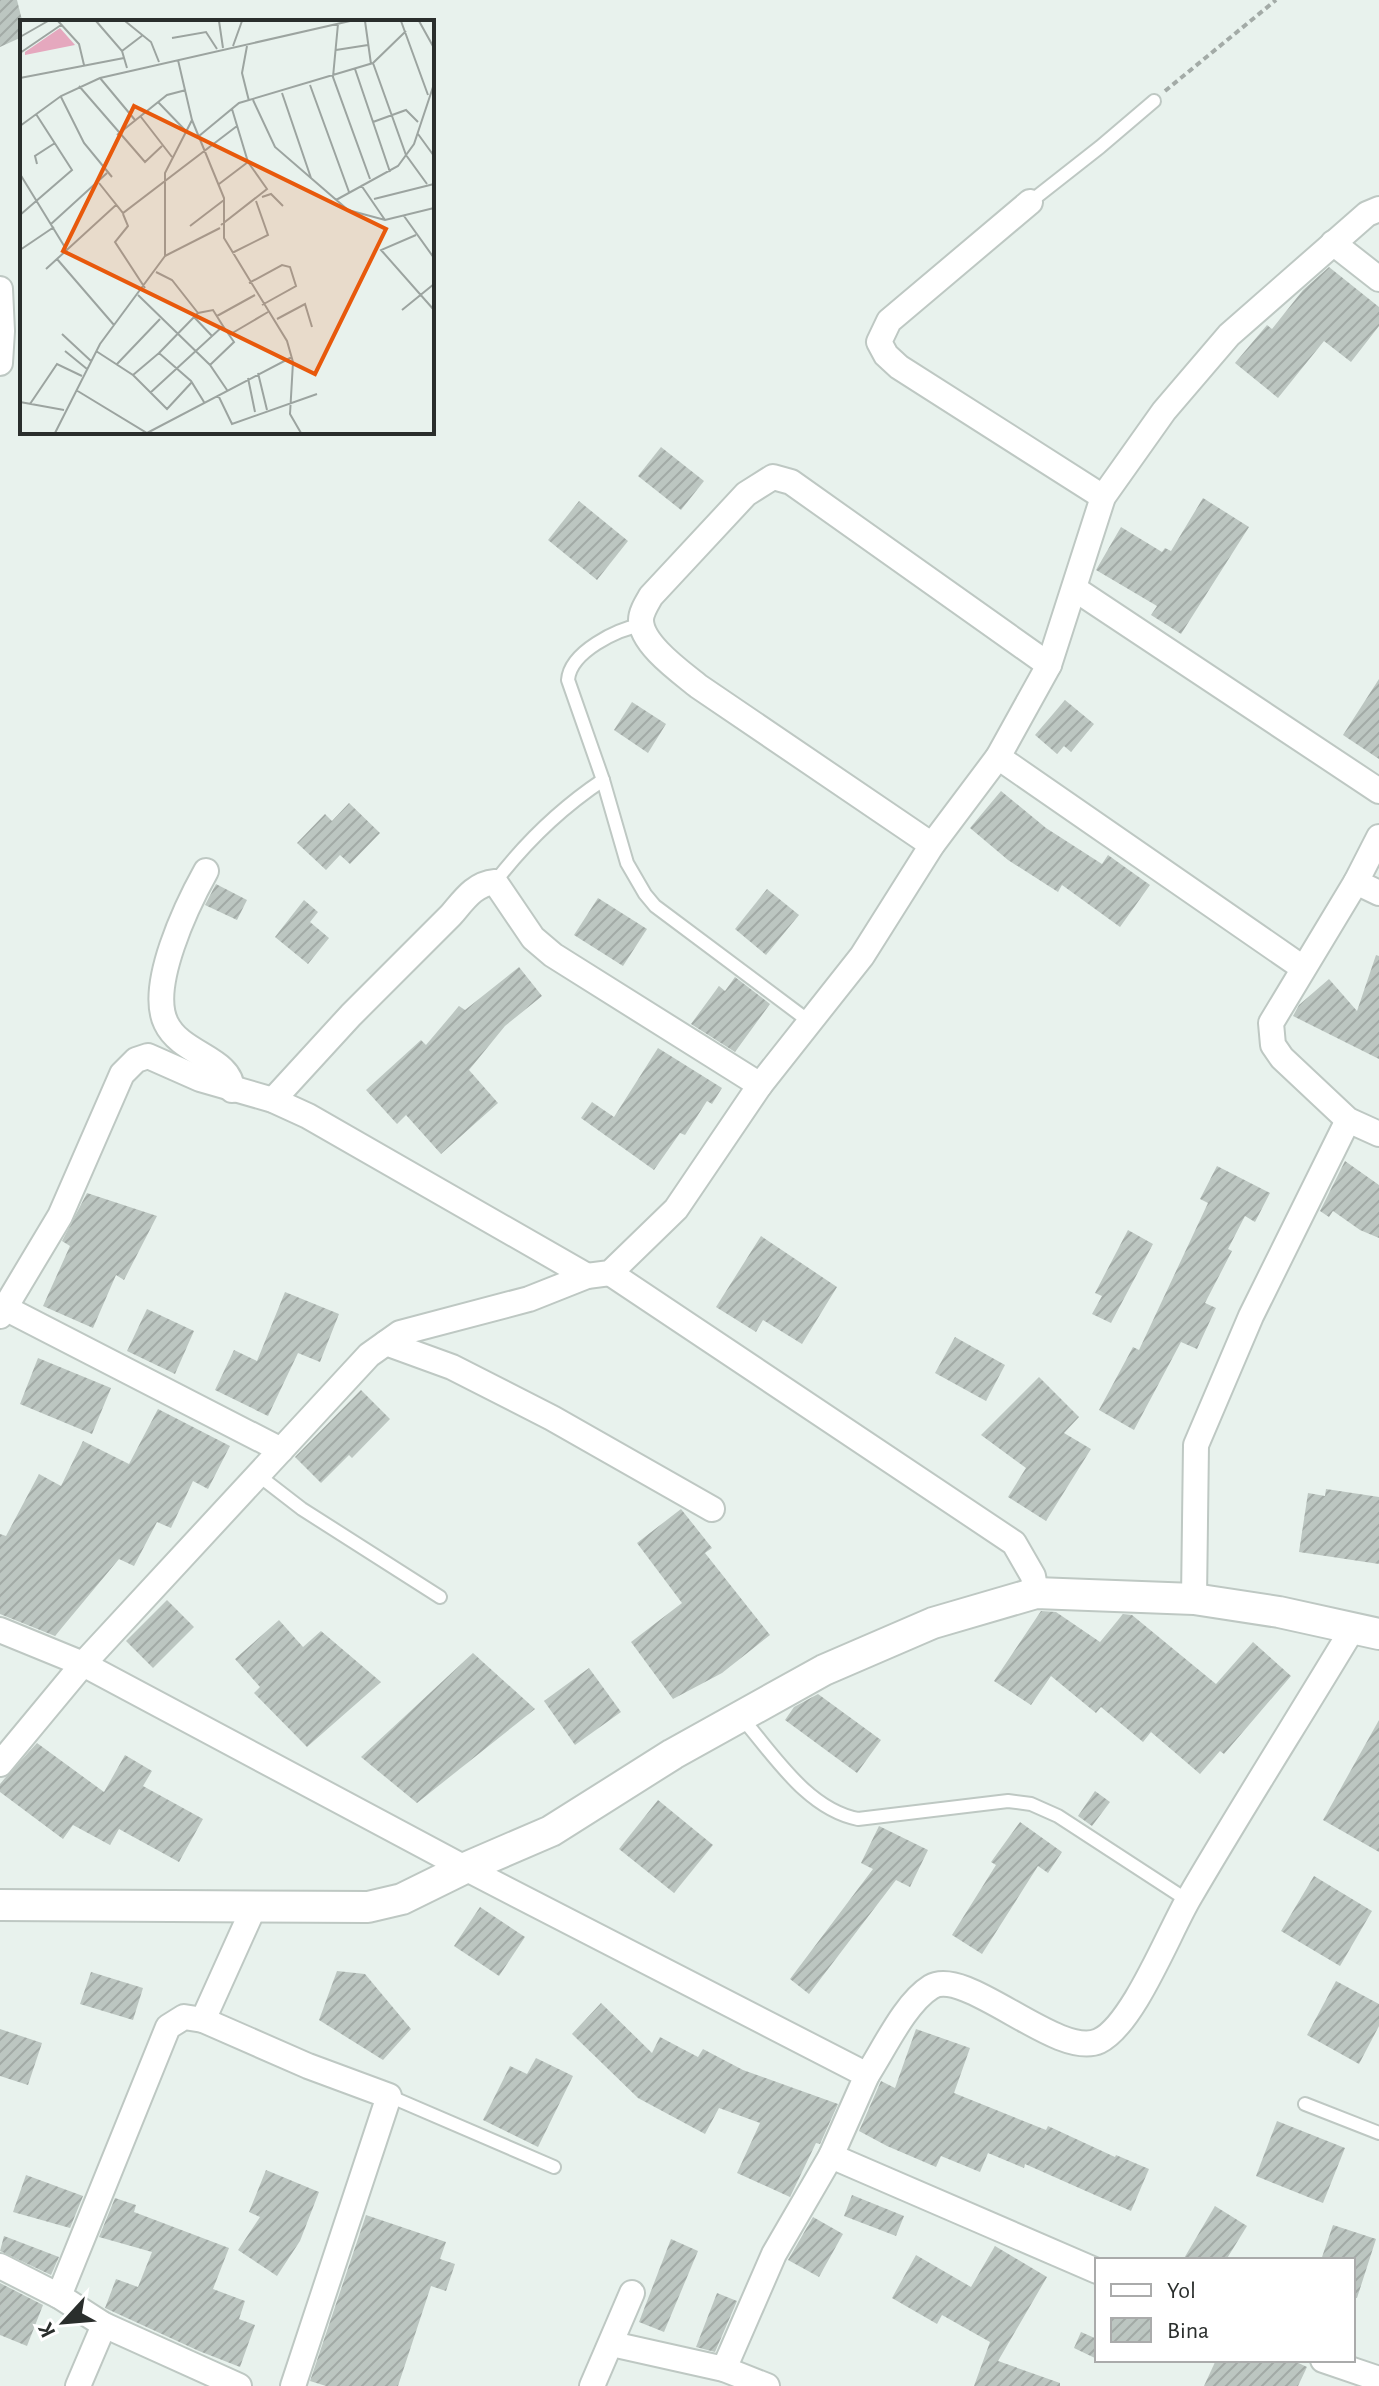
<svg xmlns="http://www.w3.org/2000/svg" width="1379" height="2386" font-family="'Alegreya Sans',sans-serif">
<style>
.building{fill:url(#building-hatch)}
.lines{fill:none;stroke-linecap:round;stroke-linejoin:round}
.service-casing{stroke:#bec8c3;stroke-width:16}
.minor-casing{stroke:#bec8c3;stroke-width:28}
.tertiary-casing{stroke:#bec8c3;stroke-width:34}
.path{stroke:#a3aba7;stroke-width:4;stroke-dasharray:6 4;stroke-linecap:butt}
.service{stroke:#fff;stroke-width:12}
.minor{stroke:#fff;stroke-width:24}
.tertiary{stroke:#fff;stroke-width:30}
.inset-road{fill:none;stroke:#9ca4a0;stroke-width:2}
.view{fill:#e8590c;fill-opacity:0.15;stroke:#e8590c;stroke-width:4}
.inset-edge{fill:none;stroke:#2a2e2c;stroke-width:4}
</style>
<defs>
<pattern id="building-hatch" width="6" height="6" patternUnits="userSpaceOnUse" patternTransform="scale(2)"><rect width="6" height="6" fill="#bcc6c1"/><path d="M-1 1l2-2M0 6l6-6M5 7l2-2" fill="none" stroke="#a2aaa6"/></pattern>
</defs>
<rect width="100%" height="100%" fill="#e8f2ed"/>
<g class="building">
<polygon points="0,0 17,0 22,20 22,37 0,47"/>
<polygon points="1329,267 1379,307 1379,326 1351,362 1324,341 1278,398 1235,363 1267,325 1272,329 1303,290"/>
<polygon points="661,447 704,481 681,510 638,476"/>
<polygon points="1203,498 1249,527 1181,634 1151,615 1157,606 1096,570 1121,527 1162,552 1165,548 1171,551"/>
<polygon points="579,501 628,541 597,580 548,540"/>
<polygon points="1379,679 1379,759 1343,735"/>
<polygon points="1065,700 1094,724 1071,752 1064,746 1057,754 1035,735"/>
<polygon points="632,702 666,724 648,753 614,730"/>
<polygon points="1001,791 1046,828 1102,864 1108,855 1150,885 1120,927 1062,885 1058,892 1008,860 970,828"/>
<polygon points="349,803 380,833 350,864 340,855 326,870 297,843 325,814 332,821"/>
<polygon points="216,884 247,900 237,920 205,905"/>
<polygon points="767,889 799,915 766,955 735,929"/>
<polygon points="598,898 647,929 623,966 574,935"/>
<polygon points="304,900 318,912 310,922 329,938 308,964 275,937"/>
<polygon points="1376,955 1379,956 1379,1059 1293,1016 1299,1005 1329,979 1357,1011"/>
<polygon points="519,967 542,996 505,1026 469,1070 498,1103 441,1154 406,1115 397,1124 366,1090 421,1040 426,1045 459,1006 465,1010"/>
<polygon points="735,977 770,1004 735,1052 691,1024 719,986 725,991"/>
<polygon points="658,1048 722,1088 712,1104 707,1101 685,1135 680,1133 654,1170 581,1118 592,1102 614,1117"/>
<polygon points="1345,1161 1379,1185 1379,1238 1360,1230 1333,1211 1329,1217 1320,1211"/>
<polygon points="1217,1166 1270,1193 1255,1222 1245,1216 1228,1249 1232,1251 1205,1303 1216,1308 1197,1349 1181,1342 1134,1430 1099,1410 1133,1347 1139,1350 1208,1203 1200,1199"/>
<polygon points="87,1193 157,1216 124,1280 116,1275 93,1328 43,1306 70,1246 62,1241"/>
<polygon points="1128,1230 1153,1244 1111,1323 1092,1314 1102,1296 1095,1293"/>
<polygon points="761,1236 837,1287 802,1344 763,1320 756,1332 716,1307"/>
<polygon points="285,1292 339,1314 320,1362 298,1353 268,1416 215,1390 234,1350 257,1361"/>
<polygon points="147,1309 194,1331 175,1374 127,1351"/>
<polygon points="955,1337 1005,1365 986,1401 935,1373"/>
<polygon points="38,1358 111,1388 92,1434 20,1404"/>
<polygon points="1039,1377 1079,1417 1064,1433 1091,1449 1046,1521 1008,1497 1026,1468 981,1435"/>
<polygon points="361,1390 390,1419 352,1458 349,1455 321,1483 295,1457"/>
<polygon points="158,1409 230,1446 208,1489 193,1481 171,1528 157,1522 134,1566 119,1559 55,1636 0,1614 0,1534 6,1536 39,1474 61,1486 83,1441 129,1464"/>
<polygon points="1326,1489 1379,1497 1379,1564 1299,1552 1308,1493 1325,1496"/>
<polygon points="681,1509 712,1548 705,1553 770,1635 722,1673 673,1699 631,1642 682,1603 637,1543"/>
<polygon points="167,1600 194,1627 153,1668 126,1641"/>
<polygon points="1041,1611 1056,1612 1100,1642 1123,1614 1132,1615 1216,1684 1253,1642 1291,1676 1224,1754 1220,1751 1200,1774 1151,1732 1143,1742 1101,1707 1096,1713 1051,1676 1031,1705 994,1681"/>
<polygon points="279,1620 303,1647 321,1631 381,1682 307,1747 254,1693 260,1687 235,1659"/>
<polygon points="473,1653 535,1709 417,1803 361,1757"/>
<polygon points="589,1668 621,1712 575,1745 544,1701"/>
<polygon points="818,1694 881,1740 857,1773 785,1720 794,1707"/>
<polygon points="1379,1720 1379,1852 1323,1820"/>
<polygon points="37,1743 104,1792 125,1755 152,1771 143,1786 203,1819 179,1862 119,1829 110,1845 73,1825 63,1839 0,1792 0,1784 5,1778"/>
<polygon points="1095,1791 1110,1802 1092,1826 1078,1816"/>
<polygon points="658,1800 713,1845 674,1893 619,1849"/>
<polygon points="1020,1822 1062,1852 1048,1873 1038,1866 982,1954 952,1935 996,1865 991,1862"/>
<polygon points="879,1826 928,1850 910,1887 896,1880 809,1994 790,1979 873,1869 861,1863"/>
<polygon points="1314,1876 1372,1911 1340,1966 1281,1931"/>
<polygon points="480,1907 525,1937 499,1976 454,1946"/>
<polygon points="337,1971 365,1974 411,2029 383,2060 319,2020"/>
<polygon points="91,1972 143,1988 133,2020 80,2004"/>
<polygon points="1336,1981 1379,2004 1379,2026 1359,2064 1307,2035"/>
<polygon points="601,2003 652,2053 660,2037 698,2057 703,2049 743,2070 838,2104 820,2144 816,2143 790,2197 737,2173 760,2123 719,2108 705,2134 638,2098 572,2034"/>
<polygon points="0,2029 42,2043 28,2085 0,2076"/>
<polygon points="916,2029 970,2048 954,2093 1046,2130 1048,2126 1115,2157 1116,2155 1149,2169 1131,2211 1025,2164 1024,2168 988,2153 980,2172 941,2156 936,2167 887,2146 859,2131 881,2081 895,2088"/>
<polygon points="536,2058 573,2076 538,2147 483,2120 510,2066 527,2074"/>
<polygon points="1277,2121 1345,2148 1323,2203 1256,2176"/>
<polygon points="266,2170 319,2192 300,2241 277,2276 238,2250 260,2217 249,2212"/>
<polygon points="26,2175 83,2196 70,2228 13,2212"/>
<polygon points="852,2195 904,2216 896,2236 844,2216"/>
<polygon points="115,2198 136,2205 134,2212 229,2248 213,2289 245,2301 239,2319 255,2325 240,2367 199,2351 105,2308 116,2279 138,2287 152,2252 99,2237"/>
<polygon points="1215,2206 1247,2226 1226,2260 1183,2260"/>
<polygon points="366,2215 446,2242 440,2259 455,2264 446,2291 431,2286 398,2386 326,2386 310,2381"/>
<polygon points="813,2217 843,2234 819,2277 788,2260"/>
<polygon points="1333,2225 1376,2239 1357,2298 1353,2298 1353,2260 1321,2260"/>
<polygon points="4,2236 59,2257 51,2275 0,2251"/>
<polygon points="671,2239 698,2251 664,2332 639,2322"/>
<polygon points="995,2246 1047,2277 998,2361 1060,2383 1060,2386 974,2386 990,2342 942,2315 937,2324 892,2298 916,2255 971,2287"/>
<polygon points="0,2283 43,2305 27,2346 0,2335"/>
<polygon points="717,2293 737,2301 715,2352 696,2347"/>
<polygon points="1081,2332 1097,2339 1097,2359 1074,2348"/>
<polygon points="1216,2360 1292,2360 1307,2367 1298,2386 1204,2386"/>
</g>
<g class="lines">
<g class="service-casing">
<g id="service">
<polyline points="1030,202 1100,147 1154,101"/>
<path d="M 642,625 C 617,629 570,652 568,680 L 603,780 L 627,863 L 645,894 L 655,906 L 810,1022"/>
<path d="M 495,882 C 525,843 561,808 603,780"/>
<polyline points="258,1475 302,1509 440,1597"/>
<path d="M 741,1717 C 774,1755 807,1809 858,1819 L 1008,1801 L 1031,1804 L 1058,1816 L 1187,1900"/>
<polyline points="389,2096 554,2167"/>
<polyline points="1305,2104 1379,2133"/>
</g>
</g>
<g class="minor-casing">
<g id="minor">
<polyline points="1030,202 889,321 879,342 886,355 899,367 1103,497"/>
<polyline points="1333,243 1379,279"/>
<polyline points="0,289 2,331 0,363"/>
<polyline points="1075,589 1379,791"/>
<polyline points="998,757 1303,968"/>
<polyline points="1379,837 1356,882 1379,893"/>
<path d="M 932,845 L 698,686 C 681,672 641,644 641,620 C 641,612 647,603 651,596 L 746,494 L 773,477 L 791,482 L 1049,665"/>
<path d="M 206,871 C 187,905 148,986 166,1023 C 181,1055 232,1058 232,1090"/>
<polyline points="1356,882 1271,1023 1273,1045 1282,1058 1348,1120 1379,1134"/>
<path d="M 273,1100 L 351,1015 L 451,915 C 464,900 474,884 495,882 L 533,938 L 553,955 L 760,1085"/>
<polyline points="610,1273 1014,1543 1033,1576 1036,1593"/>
<polyline points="7,1309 281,1450"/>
<polyline points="0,1316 60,1216 122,1074 136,1060 148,1056 200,1079 273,1100 308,1116 587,1276"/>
<polyline points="386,1343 452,1367 552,1418 712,1509"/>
<polyline points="1194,1599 1196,1445 1251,1316 1348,1120"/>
<polyline points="0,1630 83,1664 465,1868 867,2075 831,2156 774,2254 724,2369"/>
<polyline points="0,1764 83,1664 369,1355 400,1333 529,1299 587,1276 610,1273 676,1209 760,1085 862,956 932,845 998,757 1049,665 1103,497 1164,411 1229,335 1367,214 1379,209"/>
<polyline points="203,2020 254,1907"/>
<path d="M 867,2075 C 884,2049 905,2003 931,1987 C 966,1966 1058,2060 1099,2041 C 1133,2025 1169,1932 1189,1898 C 1242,1807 1299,1718 1353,1628"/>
<polyline points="831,2156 1097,2271"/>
<polyline points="0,2266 59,2296 104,2325 239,2386"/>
<polyline points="59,2296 168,2027 184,2017 203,2020 308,2066 389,2096 293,2386"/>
<polyline points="612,2344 724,2369 767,2386"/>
<polyline points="1323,2360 1379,2379"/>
<polyline points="78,2386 104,2325"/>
<polyline points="592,2386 632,2293"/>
</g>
</g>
<g class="tertiary-casing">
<polyline id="tertiary" points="0,1905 368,1907 402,1899 465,1868 551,1831 673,1754 824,1670 933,1623 1036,1593 1194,1599 1279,1612 1379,1634"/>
</g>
<polyline class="path" points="1165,91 1276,0"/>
<use href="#service" class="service"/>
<use href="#minor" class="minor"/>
<use href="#tertiary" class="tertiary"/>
</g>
<g transform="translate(20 20)">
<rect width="414" height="414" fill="#e8f2ed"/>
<path d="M 40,8 L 55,25 L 5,35 L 5,32 Z" fill="#e5a8be"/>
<path class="inset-road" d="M 38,1 L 59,24 L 64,45M 76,1 L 102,31 L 107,48M 105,1 L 131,22 L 139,42M 199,1 L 203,28M 345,1 L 351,44M 381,1 L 408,75M 399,1 L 414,28M 318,4 L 313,57 L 350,159M 0,17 L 28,1M 152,18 L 186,12 L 197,29M 213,26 L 222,1M 227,26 L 222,53 L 229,81M 316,30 L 348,25M 102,31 L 123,15M 0,33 L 41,5M 353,43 L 386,135 L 407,164M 335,49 L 370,152M 0,58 L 104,38M 80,58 L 115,100M 290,65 L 329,172M 59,66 L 125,142 L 142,126M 262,73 L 291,158M 41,77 L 64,123 L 92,157M 233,80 L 255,127 L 328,190 L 365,200 L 414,188M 138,82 L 165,110M 121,97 L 152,137M 172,100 L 204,178 L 204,218 L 267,321 L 273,342 L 270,394 L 281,413M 353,102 L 386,90 L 398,102M 0,106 L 41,76 L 80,58 L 330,1M 398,114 L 414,136M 97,115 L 147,75 L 166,70M 179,116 L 219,83 L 353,43 L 386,11M 17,144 L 15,136 L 35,123M 0,154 L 46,229M 79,163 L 103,193 L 217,106M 199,164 L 228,142M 341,165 L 365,200M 242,177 L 251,174 L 263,186M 354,179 L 414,164M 316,180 L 378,146 L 394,124 L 414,64M 103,194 L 108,206 L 95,222 L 125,268M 0,195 L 52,150 L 16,94M 384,196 L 414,238M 31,204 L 87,153M 201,205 L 247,169 L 228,142 L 212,89M 170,206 L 204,180M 396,215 L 361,230 L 414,290M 0,230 L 34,207M 212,233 L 248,215 L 236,181M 145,236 L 200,208M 37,239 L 94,305M 26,249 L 96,185M 136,252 L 152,260 L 178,293M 229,263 L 262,245 L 270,247 L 276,266 L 242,285M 118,275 L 190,345 L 207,370M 382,290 L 414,264M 197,296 L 235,275M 174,297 L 192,316M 257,299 L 285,284 L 292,307M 42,314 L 71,341M 209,315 L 248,292M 45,331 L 67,349M 76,331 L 113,355 L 139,333 L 171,361 L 184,382M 139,333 L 178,293 L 193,290 L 203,306M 97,344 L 140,299M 238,353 L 247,390M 113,355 L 147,389 L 172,362M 228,358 L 235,392M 56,370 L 127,413 L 272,337M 130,373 L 203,306 L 214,322 L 190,345M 198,375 L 212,404 L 297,374M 0,382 L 44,390M 10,384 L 37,344 L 62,356M 35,413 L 80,324 L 145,236 L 145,153 L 172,100 L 158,40"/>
<path class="view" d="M 114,86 L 366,209 L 295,354 L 43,231 Z"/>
<rect width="414" height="414" class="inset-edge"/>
</g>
<rect x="1095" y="2258" width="260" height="104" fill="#ffffff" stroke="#aaabab" stroke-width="2"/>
<rect x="1111" y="2284" width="40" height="12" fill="#ffffff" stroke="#aaabab" stroke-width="2"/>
<text x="1167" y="2298" font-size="24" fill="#2a2e2c">Yol</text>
<rect x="1111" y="2318" width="40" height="24" fill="url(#building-hatch)" stroke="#aaabab" stroke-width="2"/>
<text x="1167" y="2338" font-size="24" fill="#2a2e2c">Bina</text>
<g transform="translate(64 2322) rotate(244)" stroke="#ffffff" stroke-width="6" paint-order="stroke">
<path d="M0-6L14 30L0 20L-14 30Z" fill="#2a2e2c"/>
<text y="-12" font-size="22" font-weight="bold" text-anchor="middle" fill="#2a2e2c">K</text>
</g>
</svg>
